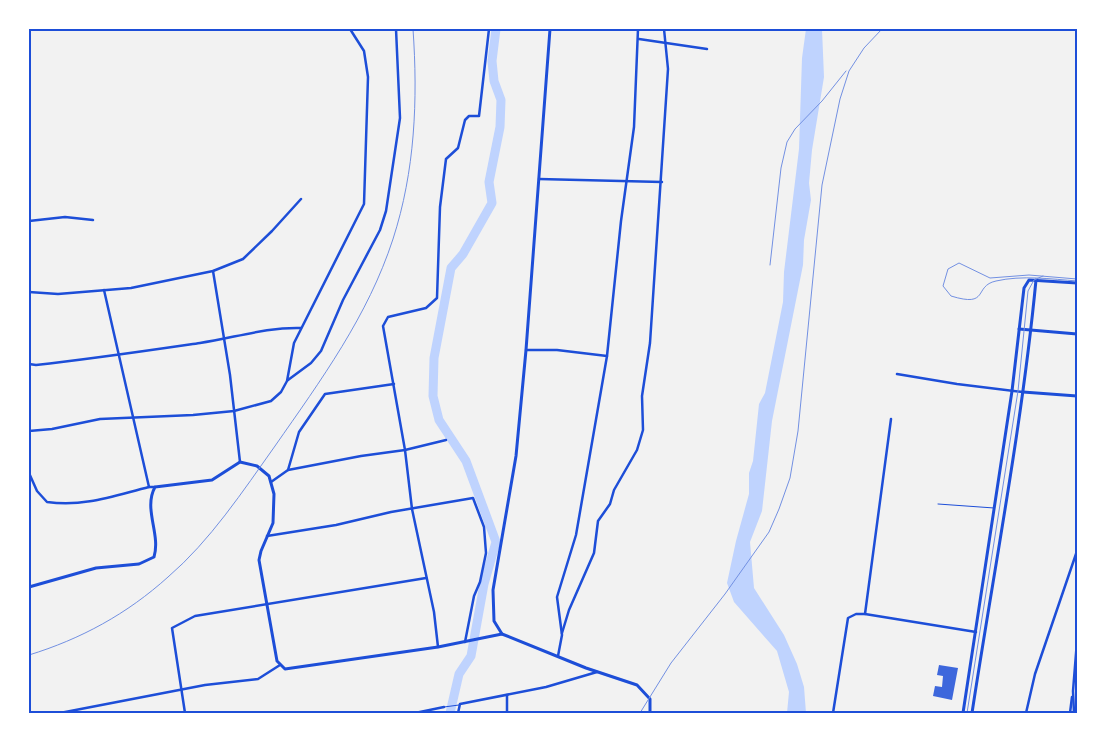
<svg xmlns="http://www.w3.org/2000/svg" width="1106" height="742" font-family="Lora,serif">
<style>
.water{fill:#bfd3fe}
.lines{fill:none;stroke-linecap:round;stroke-linejoin:round}
.river{stroke:#bfd3fe;stroke-width:9}
.building{fill:#3d67dc}
.service{stroke:#1d4ed8;stroke-width:1}
.minor{stroke:#1d4ed8;stroke-width:2.5}
.tertiary{stroke:#1d4ed8;stroke-width:3}
.secondary{stroke:#1d4ed8;stroke-width:3}
.tram{stroke:#7290e2;stroke-width:1}
.rail{stroke:#7290e2;stroke-width:1}
.neatline{fill:none;stroke:#1d4ed8;stroke-width:2}
</style>
<rect width="100%" height="100%" fill="#f2f2f2"/>
<polygon class="water" points="806,29 822,29 824,77 812,150 809,183 811,200 804,240 803,265 772,421 762,511 750,542 754,588 784,635 797,664 804,687 806,713 787,713 789,692 777,651 734,602 727,583 736,541 749,494 749,473 753,461 759,404 765,393 783,302 784,272 799,149 802,58"/>
<g class="lines">
<polyline class="river" points="450,713 459,674 471,656 484,584 496,542 466,461 439,420 433,396 434,358 451,268 463,254 492,203 489,182 500,127 501,100 494,81 492,61 496,29"/>
</g>
<polygon class="building" points="939,665 958,668 952,700 933,696 935,686 942,687 943,676 937,675"/>
<g class="lines">
<g class="service">
<polyline points="938,504 994,508"/>
<polyline points="444,707 459,705"/>
</g>
<g class="minor">
<polyline points="639,39 707,49"/>
<polyline points="539,179 662,182"/>
<polyline points="29,221 65,217 93,220"/>
<polyline points="213,271 230,375 240,462"/>
<polyline points="104,290 149,487"/>
<polyline points="29,292 58,294 131,288 213,271 243,259 272,231 301,199"/>
<polyline points="526,350 557,350 607,356"/>
<path d="M 29,364 L 36,365 C 91,359 145,351 200,343 C 234,338 266,327 301,328"/>
<polyline points="897,374 957,384 1023,392"/>
<polyline points="288,380 311,363 321,351 343,300 380,230 386,211 400,118 396,29"/>
<polyline points="29,431 52,429 100,419 193,415 234,411 271,401 281,392 287,381 294,343 364,204 368,77 364,51 350,29"/>
<polyline points="288,470 299,432 325,394 394,384"/>
<path d="M 29,473 L 37,491 L 47,502 C 85,507 113,496 149,487 L 155,487"/>
<polyline points="271,482 288,470 361,456 405,450 446,440"/>
<polyline points="267,536 336,525 391,512 473,498 484,527 486,553 480,582 474,596 465,642"/>
<polyline points="865,614 891,419"/>
<polyline points="562,633 569,610 594,553 598,521 610,504 614,490 637,450 643,430 642,396 650,343 668,69 664,29"/>
<polyline points="438,647 434,612 412,509 405,450 383,326 388,317 426,308 437,298 440,207 446,159 458,148 465,120 469,116 479,116 489,29"/>
<polyline points="558,656 562,635 557,597 576,535 607,356 621,221 634,127 638,29"/>
<polyline points="60,713 205,685 258,679 280,665"/>
<polyline points="185,713 172,628 195,616 426,578"/>
<polyline points="415,713 444,707"/>
<polyline points="458,713 460,704 546,687 597,672"/>
<polyline points="507,713 507,695"/>
<polyline points="833,713 848,618 856,614 865,614 976,632"/>
<polyline points="1026,713 1035,674 1077,551"/>
<polyline points="1070,713 1072,697"/>
<polyline points="1074,713 1073,691 1077,641"/>
</g>
<g class="tertiary">
<polyline points="1019,329 1077,334"/>
<path d="M 29,587 L 96,568 L 139,564 L 154,557 C 161,534 143,509 155,487 L 212,480 L 240,462 L 257,466 L 269,476 L 274,494 L 273,523 L 261,551 L 259,560 L 277,661 L 285,669 L 438,647 L 502,634 L 586,668 L 637,685 L 650,699 L 650,713"/>
<polyline points="502,634 494,621 493,590 516,456 526,350 550,29"/>
</g>
<g class="secondary">
<polyline points="1023,392 1077,396"/>
<polyline points="963,713 1012,391 1024,288 1029,280 1077,283"/>
<path d="M 972,713 C 994,569 1022,426 1036,280"/>
</g>
<g class="tram">
<path d="M 1077,279 L 1029,275 L 990,278 L 959,263 L 948,269 L 943,286 L 951,296 C 990,308 973,286 996,281 C 1022,275 1051,279 1077,281"/>
<polyline points="967,713 1018,391 1028,291 1034,280 1043,276"/>
</g>
<g class="rail">
<polyline points="770,265 781,168 787,142 795,129 822,101 846,71"/>
<path d="M 29,655 C 81,639 127,614 168,577 C 210,541 243,491 275,446 C 321,380 368,316 393,239 C 415,171 418,100 413,29"/>
<polyline points="640,713 671,663 725,594 769,532 779,509 790,478 798,431 822,185 840,99 849,71 864,48 882,29"/>
</g>
</g>
<rect width="1106" height="742" fill="none" stroke="#ffffff" stroke-width="60"/>
<rect x="30" y="30" width="1046" height="682" class="neatline"/>
</svg>
